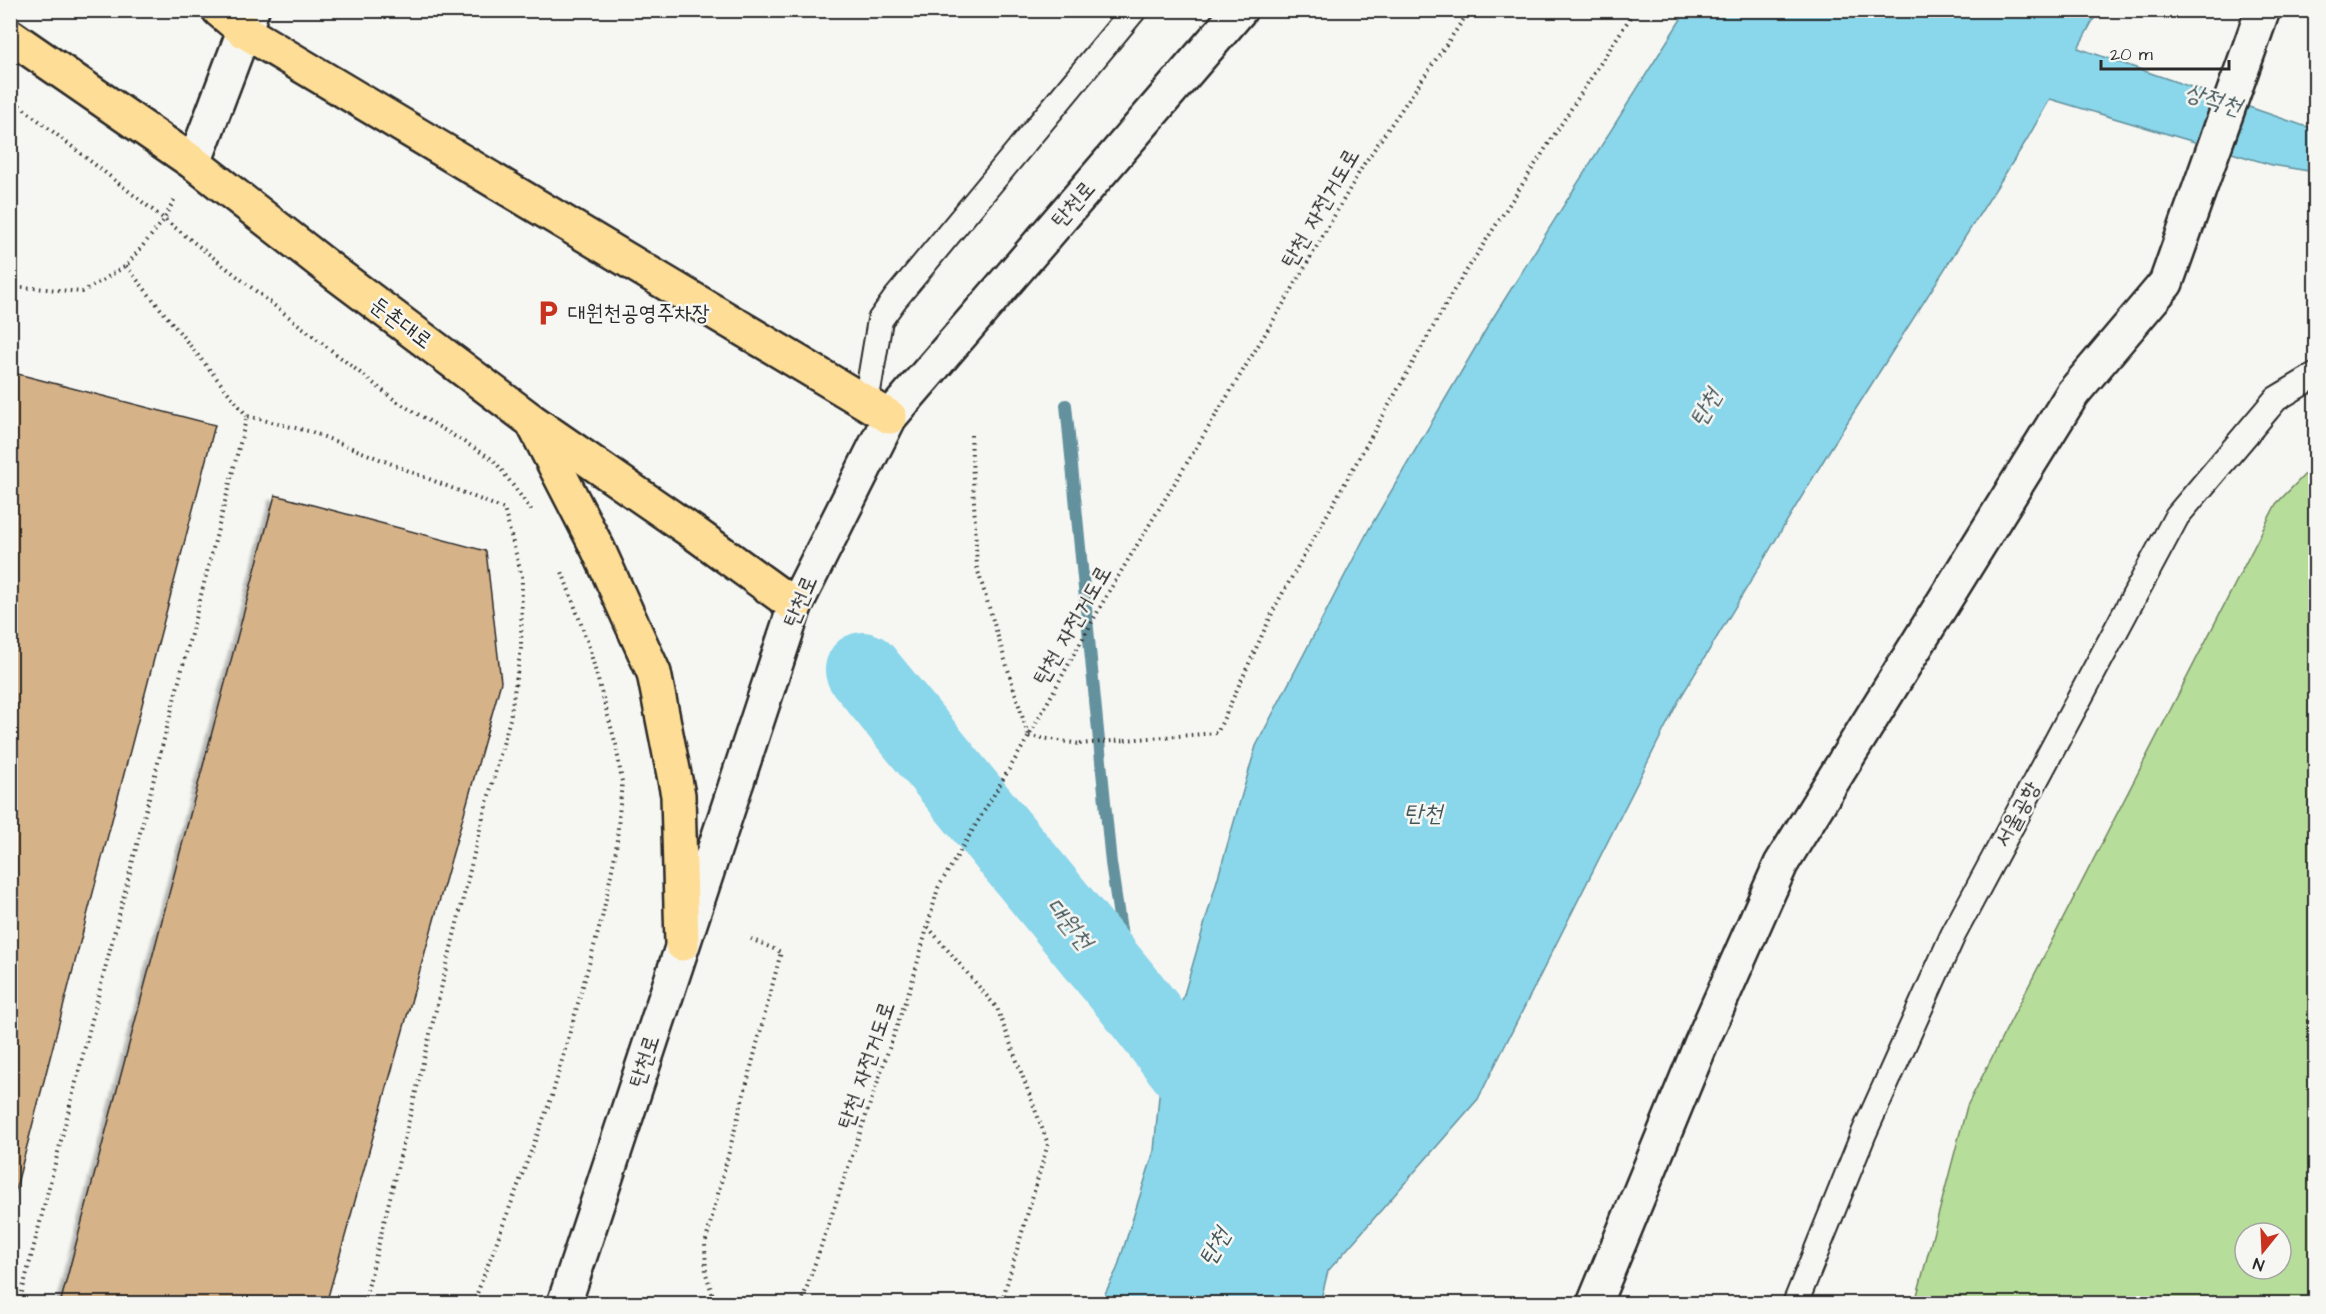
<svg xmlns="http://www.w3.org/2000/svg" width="2326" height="1314" font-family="'Architects Daughter','Poor Story',sans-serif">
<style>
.green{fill:#b6dd99;stroke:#708462;stroke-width:1.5;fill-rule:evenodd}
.water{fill:#8ad6ea;stroke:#64929e;stroke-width:1.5}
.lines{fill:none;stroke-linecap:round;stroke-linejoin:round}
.stream{stroke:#64929e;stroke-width:12}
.river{stroke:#8ad6ea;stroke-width:76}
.building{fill:#d6b288;stroke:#2b2b2b;stroke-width:1.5;filter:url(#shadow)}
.lane-casing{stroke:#2b2b2b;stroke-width:28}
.street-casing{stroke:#2b2b2b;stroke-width:38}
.secondary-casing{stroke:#2b2b2b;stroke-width:38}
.primary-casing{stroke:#2b2b2b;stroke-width:38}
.path{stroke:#2b2b2b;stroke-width:4;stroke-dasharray:1.5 4.5;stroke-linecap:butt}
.lane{stroke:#f6f6f2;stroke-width:24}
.street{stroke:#f6f6f2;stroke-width:33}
.secondary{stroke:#f6f6f2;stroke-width:33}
.primary{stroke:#fedd96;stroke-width:33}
.path-bridge{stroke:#2b2b2b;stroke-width:4;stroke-dasharray:1.5 4.5;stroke-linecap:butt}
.labels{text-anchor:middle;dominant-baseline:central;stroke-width:5;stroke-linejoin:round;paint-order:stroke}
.street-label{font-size:22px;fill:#2b2b2b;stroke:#f6f6f2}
.poi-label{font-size:22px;fill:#2b2b2b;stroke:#f6f6f2;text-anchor:start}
.water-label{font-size:24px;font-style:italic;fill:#43565b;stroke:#f6f6f2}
</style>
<defs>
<filter id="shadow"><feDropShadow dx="-5.5" dy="5.5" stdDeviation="1.5" flood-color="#0004"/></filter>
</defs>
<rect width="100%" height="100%" fill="#f6f6f2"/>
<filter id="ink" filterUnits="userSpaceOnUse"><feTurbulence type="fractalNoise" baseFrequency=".0167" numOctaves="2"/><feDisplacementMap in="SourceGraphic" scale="12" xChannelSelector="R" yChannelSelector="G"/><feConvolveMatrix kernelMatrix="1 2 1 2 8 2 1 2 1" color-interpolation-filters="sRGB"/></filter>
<g filter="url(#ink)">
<path class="green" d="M 2315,464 L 2315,1303 L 1915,1303 L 1967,1106 L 2276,504 ZM 2245,1233 L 2281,1233 L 2281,1269 L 2245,1269 Z"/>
<polygon class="water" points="1686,11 2098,11 2078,48 2304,126 2315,128 2315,172 2272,165 2050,99 2026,141 1831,448 1679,700 1478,1099 1328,1271 1320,1303 1100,1304 1117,1269 1154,1151 1161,1074 1256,746 1369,529 1491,321"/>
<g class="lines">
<polyline class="stream" points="1066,405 1111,863 1131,997"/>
<polyline class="river" points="863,670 1131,997 1223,1114 1228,1132"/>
</g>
<g class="building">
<polygon points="10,372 215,425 10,1211"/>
<polygon points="275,495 486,551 501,682 326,1304 60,1304"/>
</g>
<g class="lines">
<g class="lane-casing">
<g id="lane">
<polyline points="866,403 880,320 895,299 1134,10"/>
<polyline points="1795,1304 1864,1133 1953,935 2177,516 2276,399 2316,375"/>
</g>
</g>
<g class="street-casing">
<polyline id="street" points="1594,1304 1701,1044 1781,864 2073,393 2166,283 2263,10"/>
</g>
<g class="secondary-casing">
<g id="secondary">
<polyline points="194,163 252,10"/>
<polyline points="564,1304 795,606 890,417 1240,10"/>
</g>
</g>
<g class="primary-casing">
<g id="primary">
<polyline points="219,10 244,31 890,417"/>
<polyline points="10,36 194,163 335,273 532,421 697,535 795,606"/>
<polyline points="534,425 598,549 654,673 678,795 682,944"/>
</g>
</g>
<g class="path">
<polyline points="10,98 396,401 494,460 532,511"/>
<polyline points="126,266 247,416"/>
<polyline points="10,286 82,292 126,266 164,220 175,198"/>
<polyline points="971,435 977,568 1028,735"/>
<polyline points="1029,736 1080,744"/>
<polyline points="1125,740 1217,733 1276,605 1454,290 1635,10"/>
<polyline points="928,927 997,1008 1048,1144 1001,1304"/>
<polyline points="19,1304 247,416 312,432 504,509 522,577 521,648 510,719 483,817 364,1304"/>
<polyline points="473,1304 552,1096 602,918 616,850 622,782 616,745 587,640 561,569"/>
<polyline points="733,1304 713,1296 706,1274 705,1244 781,952 751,939"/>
<polyline points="801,1304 913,979 938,888 1029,736 1108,593 1290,293 1364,164 1470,10"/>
</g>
<use href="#lane" class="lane"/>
<use href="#street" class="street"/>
<use href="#secondary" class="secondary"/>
<use href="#primary" class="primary"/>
<polyline class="path-bridge" points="1080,744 1125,740"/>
</g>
</g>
<defs>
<g id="parking-bare" transform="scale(2.07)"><path d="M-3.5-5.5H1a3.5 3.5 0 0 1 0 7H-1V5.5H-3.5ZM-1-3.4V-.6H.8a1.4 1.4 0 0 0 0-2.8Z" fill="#c8321e" stroke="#f6f6f2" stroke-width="2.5" paint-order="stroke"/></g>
</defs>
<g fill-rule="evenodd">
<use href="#parking-bare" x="548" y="313"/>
</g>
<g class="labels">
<g class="street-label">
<text transform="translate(1073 204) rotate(-49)">탄천로</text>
<text transform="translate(1320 208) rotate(-60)">탄천 자전거도로</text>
<text transform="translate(401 323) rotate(37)">둔촌대로</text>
<text transform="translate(800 601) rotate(-67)">탄천로</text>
<text transform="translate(1072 625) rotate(-60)">탄천 자전거도로</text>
<text transform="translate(2017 814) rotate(-62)">서울공항</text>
<text transform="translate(644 1061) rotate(-72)">탄천로</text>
<text transform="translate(866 1065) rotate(-71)">탄천 자전거도로</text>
</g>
<g class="poi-label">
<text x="568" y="313">대원천공영주차장</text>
</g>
<g class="water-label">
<text transform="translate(2213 100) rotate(17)">상적천</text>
<text transform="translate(1706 408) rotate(-60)">탄천</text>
<text x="1423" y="814">탄천</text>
<text transform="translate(1069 924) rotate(51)">대원천</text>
<text transform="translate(1215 1247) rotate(-60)">탄천</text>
</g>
</g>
<rect width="2326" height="1314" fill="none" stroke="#f6f6f2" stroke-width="36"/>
<rect x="18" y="18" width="2290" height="1278" fill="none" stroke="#2b2b2b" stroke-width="2" filter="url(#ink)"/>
<g transform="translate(2263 1251) rotate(198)"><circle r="28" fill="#f6f6f2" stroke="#a5a5a2" stroke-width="1.5"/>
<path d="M0-4.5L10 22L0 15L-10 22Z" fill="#c8321e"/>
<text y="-9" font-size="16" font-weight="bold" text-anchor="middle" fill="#2b2b2b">N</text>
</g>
<path d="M2101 60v9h128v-9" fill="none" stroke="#2b2b2b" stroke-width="3"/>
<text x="2110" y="60" font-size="18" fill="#2b2b2b" stroke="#f6f6f2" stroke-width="4.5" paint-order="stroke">20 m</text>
</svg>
